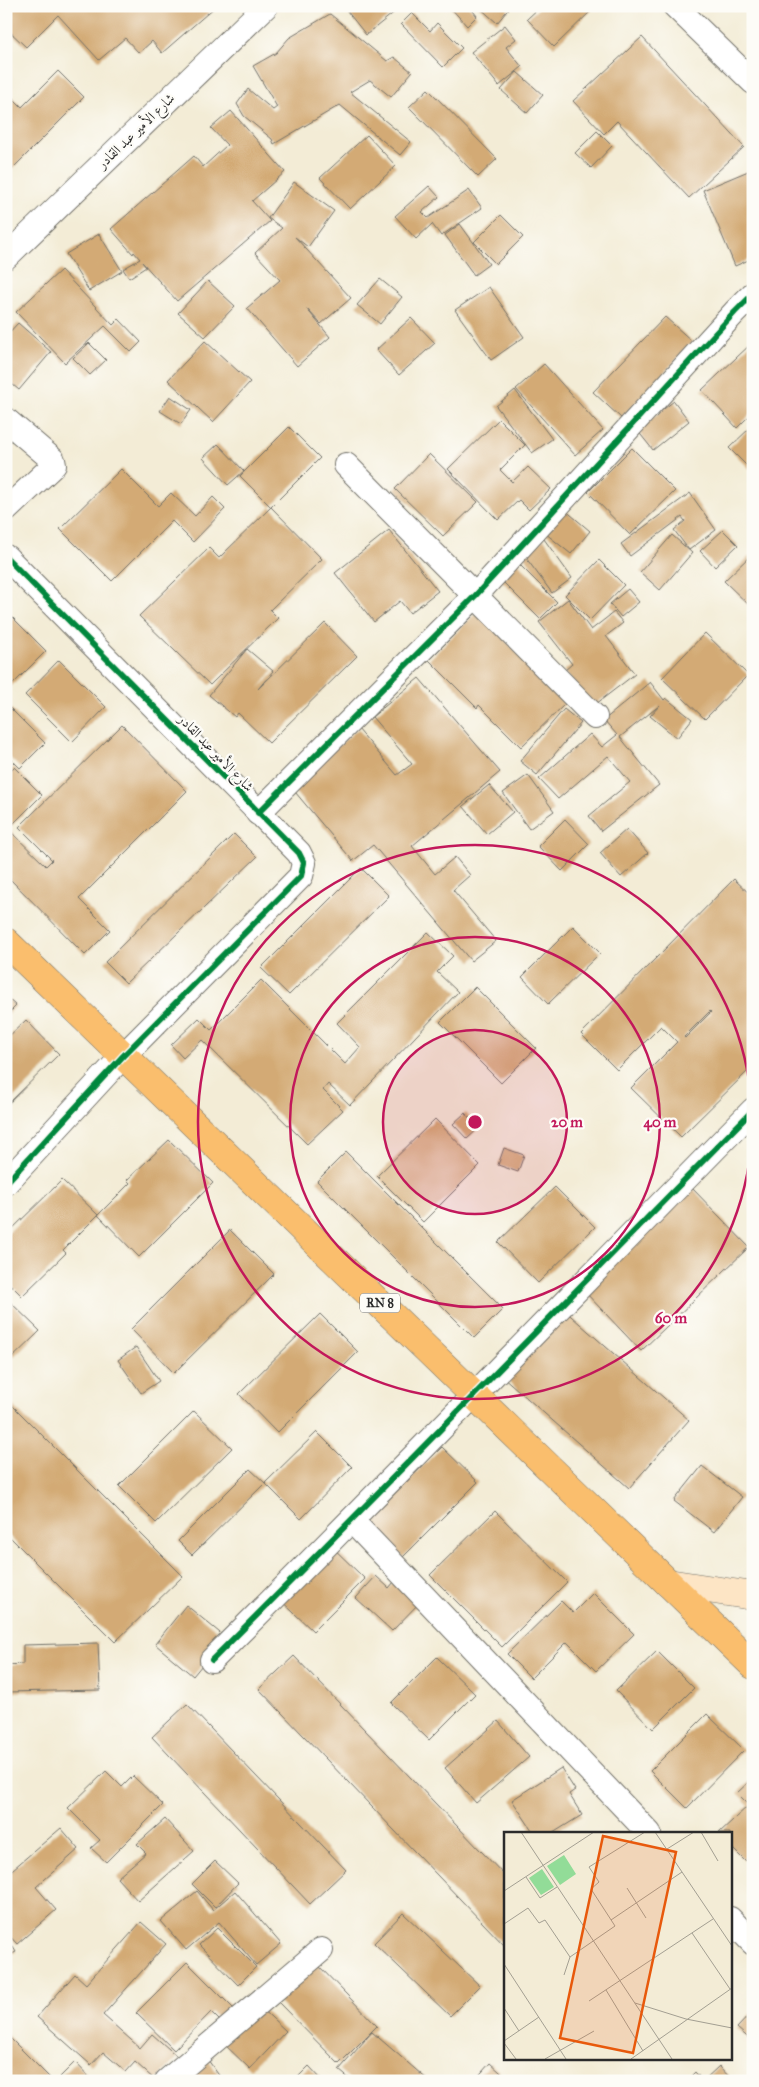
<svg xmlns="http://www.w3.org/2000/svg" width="759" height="2087" font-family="'IM FELL Great Primer',Amiri,serif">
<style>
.building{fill:#d3aa74;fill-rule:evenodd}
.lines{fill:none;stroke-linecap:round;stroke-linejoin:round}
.minor-casing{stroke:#716f67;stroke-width:26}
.secondary-casing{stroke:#716f67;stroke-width:29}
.primary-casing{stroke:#716f67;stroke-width:29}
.minor{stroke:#fff;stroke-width:24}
.secondary{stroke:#fde5c5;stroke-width:28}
.primary{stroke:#fabe6d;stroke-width:28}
.cycleway-casing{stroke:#fdfcf7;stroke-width:9}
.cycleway{stroke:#00873e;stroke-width:6}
.ring{fill:none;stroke:#c2185b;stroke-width:2.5}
.labels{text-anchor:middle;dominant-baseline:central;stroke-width:4.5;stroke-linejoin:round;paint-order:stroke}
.shield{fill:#fdfcf7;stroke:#6a6a68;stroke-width:1}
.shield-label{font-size:12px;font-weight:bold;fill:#2b2b2b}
.street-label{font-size:14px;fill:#2b2b2b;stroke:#fdfcf7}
.inset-road{fill:none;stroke:#a39f92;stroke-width:1}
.view{fill:#e8590c;fill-opacity:0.15;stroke:#e8590c;stroke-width:2.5}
.inset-edge{fill:none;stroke:#2b2b2b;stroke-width:2.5}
.centre{fill:#c2185b;stroke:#fdfcf7;stroke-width:2.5}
.ring-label{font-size:15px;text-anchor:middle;font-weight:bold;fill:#c2185b;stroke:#fdfcf7;stroke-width:4.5;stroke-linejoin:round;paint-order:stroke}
</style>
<rect width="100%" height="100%" fill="#fdfcf7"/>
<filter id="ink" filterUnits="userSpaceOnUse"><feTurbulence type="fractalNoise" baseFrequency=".02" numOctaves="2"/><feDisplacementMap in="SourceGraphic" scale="10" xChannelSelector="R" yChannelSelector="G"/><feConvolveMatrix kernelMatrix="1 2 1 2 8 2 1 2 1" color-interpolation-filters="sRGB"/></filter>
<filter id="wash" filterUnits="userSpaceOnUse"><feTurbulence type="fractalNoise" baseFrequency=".0096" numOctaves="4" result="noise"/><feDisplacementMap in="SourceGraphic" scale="20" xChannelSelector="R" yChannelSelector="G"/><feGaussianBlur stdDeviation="1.12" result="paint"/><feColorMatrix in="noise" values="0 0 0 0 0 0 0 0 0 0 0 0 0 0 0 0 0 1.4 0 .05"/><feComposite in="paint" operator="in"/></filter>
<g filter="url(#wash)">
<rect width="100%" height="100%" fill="#f3ecd6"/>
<g id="blocks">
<g class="building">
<polygon points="6,6 216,6 162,53 152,41 139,53 125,38 99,60 58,15 26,47 6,28"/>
<polygon points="343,6 402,6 366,35"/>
<polygon points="449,6 469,6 477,16 467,26"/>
<polygon points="478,6 511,6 497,23"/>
<polygon points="541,6 596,6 554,47 527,19"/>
<polygon points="412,13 430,31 437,23 462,48 443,67 401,24"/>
<polygon points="330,14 387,61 394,57 412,72 391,97 370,80 350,92 411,142 400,155 340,105 274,144 272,139 244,116 237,104 248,89 273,110 277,107 253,66 276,53 289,38"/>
<polygon points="505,25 516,39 506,47 522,67 499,86 471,52"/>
<polygon points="642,37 744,147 689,198 617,121 604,134 573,101"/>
<polygon points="58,71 84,97 6,175 6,91 22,107"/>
<polygon points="517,72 543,95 527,113 501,90"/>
<polygon points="428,89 497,159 478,177 409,107"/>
<polygon points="231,111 285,172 252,201 270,221 177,301 142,262 146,267 129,278 123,269 140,259 134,252 133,254 111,229 194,156 203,167 227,145 211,128"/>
<polygon points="597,131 612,146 591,168 575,153"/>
<polygon points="367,135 396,166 350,209 320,178"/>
<polygon points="753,169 753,258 735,266 703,190"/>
<polygon points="294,182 334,211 308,247 295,237 351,298 321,324 306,308 330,337 297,366 247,308 280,280 255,253 282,228 268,218"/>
<polygon points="429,186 439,197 422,212 428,218 469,190 482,208 441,236 432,224 416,239 395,216"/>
<polygon points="501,215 523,237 496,264 474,242"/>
<polygon points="460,224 489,264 474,275 445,235"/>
<polygon points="99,234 122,271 89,291 66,254"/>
<polygon points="61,270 113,325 119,319 141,342 131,352 105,326 65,363 16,312"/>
<polygon points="380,279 402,297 380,324 357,305"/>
<polygon points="208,281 235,306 205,337 178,313"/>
<polygon points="489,287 524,337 491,360 455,310"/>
<polygon points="665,317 693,342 621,418 593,392"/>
<polygon points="411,318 435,343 399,375 376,350"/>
<polygon points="18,323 51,352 19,390 6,379 6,336"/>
<polygon points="205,341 250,382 213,422 168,380"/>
<polygon points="753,342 753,412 737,428 702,390"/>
<polygon points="89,343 106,360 90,375 73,358"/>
<polygon points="544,364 603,430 575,455 516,389"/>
<polygon points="515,390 552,439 532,453 496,406"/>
<polygon points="170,396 191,410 181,424 160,411"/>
<polygon points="674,401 689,421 653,450 637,430"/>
<polygon points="499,419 525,445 500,470 512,482 528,467 551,489 529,510 519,500 498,520 448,469"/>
<polygon points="753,425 753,472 729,448"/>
<polygon points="289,427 320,458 271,507 322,559 270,610 278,618 210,685 139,616 209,548 219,558 271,507 240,476"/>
<polygon points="218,444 244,471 228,485 203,458"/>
<polygon points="632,448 675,491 630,535 588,492"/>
<polygon points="429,454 478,502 443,536 395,489"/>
<polygon points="121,469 158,506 171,493 195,516 213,497 225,509 193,542 172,521 112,581 60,529"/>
<polygon points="690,493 716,530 689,550 674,530 685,521 682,517 630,556 621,544"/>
<polygon points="564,509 590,531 571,554 545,533"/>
<polygon points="389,530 438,591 410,613 400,601 374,622 335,573"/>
<polygon points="723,530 738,545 715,567 700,551"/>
<polygon points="672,535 692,553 660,590 640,572"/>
<polygon points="544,539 572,578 552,593 523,554"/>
<polygon points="753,553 753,609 724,581"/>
<polygon points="515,560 557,602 540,619 498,577"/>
<polygon points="599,560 624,585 590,620 565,595"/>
<polygon points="628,589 639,602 621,617 610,604"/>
<polygon points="568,599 591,630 614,612 623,623 606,636 635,674 592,707 564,671 572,664 539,622"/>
<polygon points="6,611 46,651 6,691"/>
<polygon points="477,612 567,702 521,747 479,705 477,708 429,660"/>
<polygon points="325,623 357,656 269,743 238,713 235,717 209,695 247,649 273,671 258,689"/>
<polygon points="705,633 748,675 705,719 662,678"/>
<polygon points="59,660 106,707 72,742 25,695"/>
<polygon points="419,678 500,772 412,846 435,874 455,857 470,875 453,890 496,941 471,961 373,845 353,861 290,786 358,729 397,775 412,764 372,717"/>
<polygon points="650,682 664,700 666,698 692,719 677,738 650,716 660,705 620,737 659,785 601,831 589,816 630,782 608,756 558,799 539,779 590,734 602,747 617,735 604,720"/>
<polygon points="6,704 45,743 20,768 6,754"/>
<polygon points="564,709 581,723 537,775 520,761"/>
<polygon points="122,725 187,791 79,899 110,930 85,955 6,875 6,774 14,767 42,795 8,829 46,866 52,860 19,827"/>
<polygon points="528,775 554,811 529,829 503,793"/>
<polygon points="489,785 513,812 487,834 463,806"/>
<polygon points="565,819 589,844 562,871 538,846"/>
<polygon points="627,829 648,853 621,877 600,853"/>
<polygon points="234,834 257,857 126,983 105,962"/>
<polygon points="361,868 389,896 289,995 261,968"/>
<path d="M 734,879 L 753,897 L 753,1066 L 681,1137 L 631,1088 L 677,1042 L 661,1026 L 617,1070 L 581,1034 ZM 710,1011 L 711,1012 L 685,1038 L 684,1037 Z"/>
<polygon points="573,926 600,953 548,1004 522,977"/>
<polygon points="428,932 453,956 437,972 458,992 350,1105 328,1084 323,1090 343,1110 307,1144 202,1040 183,1058 171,1045 199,1018 211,1030 261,980 345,1064 360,1047 337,1023"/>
<polygon points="475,987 536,1048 501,1083 440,1022"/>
<polygon points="6,997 16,1006 6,1016"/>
<polygon points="26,1020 59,1054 6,1106 6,1068 10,1065 6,1061 6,1039"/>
<polygon points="465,1113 479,1128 467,1139 453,1124"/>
<polygon points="435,1119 480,1165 423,1222 377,1176"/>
<polygon points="169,1140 213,1183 139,1257 98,1215 130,1183 127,1180"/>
<polygon points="504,1148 524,1155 518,1172 498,1165"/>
<polygon points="346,1152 503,1309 474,1338 317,1181"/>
<polygon points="62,1180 98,1215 63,1250 66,1253 22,1296 6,1280 6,1235"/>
<polygon points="555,1187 595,1227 538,1283 498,1242"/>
<polygon points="691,1187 749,1247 641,1351 584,1291"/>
<polygon points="230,1230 274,1274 174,1373 131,1329"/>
<polygon points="6,1298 40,1331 6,1364"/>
<polygon points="563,1309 689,1420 629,1488 502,1376"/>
<polygon points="320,1314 358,1352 277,1433 239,1394"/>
<polygon points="136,1347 159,1381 141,1393 118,1360"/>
<polygon points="6,1399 183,1576 115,1642 6,1533"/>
<polygon points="194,1411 232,1448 156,1523 119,1486"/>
<polygon points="317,1432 352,1467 301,1519 265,1483"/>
<polygon points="442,1447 478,1482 403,1557 367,1521"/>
<polygon points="702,1466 742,1497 714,1532 674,1501"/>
<polygon points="250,1469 265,1483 192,1555 178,1541"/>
<polygon points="495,1511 567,1582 502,1647 430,1575"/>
<polygon points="326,1541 365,1579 313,1631 274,1594"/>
<polygon points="376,1576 389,1588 399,1576 423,1599 392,1631 356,1598"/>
<polygon points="593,1593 634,1634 596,1671 567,1642 531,1678 507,1654 561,1601 573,1613"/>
<polygon points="186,1605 225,1637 193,1676 155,1644"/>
<polygon points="98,1643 100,1690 6,1692 6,1665 23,1664 23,1645"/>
<polygon points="657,1651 694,1688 653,1729 616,1691"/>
<polygon points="294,1656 505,1876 505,1946 259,1689"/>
<polygon points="437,1657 475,1694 429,1740 391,1703"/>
<polygon points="187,1704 346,1870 310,1904 152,1737"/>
<polygon points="707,1714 744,1750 687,1808 650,1771"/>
<polygon points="498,1721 529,1757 476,1803 445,1768"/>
<polygon points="561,1768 575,1790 569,1794 582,1815 553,1833 534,1833 512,1800"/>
<polygon points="106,1771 122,1787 133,1776 163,1805 106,1862 91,1848 100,1840 68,1808"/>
<polygon points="753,1778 753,1853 745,1861 730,1846 730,1833 719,1833 749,1805 737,1793"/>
<polygon points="165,1819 194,1851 138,1901 117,1878 146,1853 137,1844"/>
<polygon points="61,1828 79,1849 36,1887 56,1910 17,1944 6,1932 6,1875"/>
<polygon points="215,1861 238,1883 215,1907 192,1884"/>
<polygon points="197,1891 213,1910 235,1891 281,1944 256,1965 219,1922 186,1950 161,1921"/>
<polygon points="403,1913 480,1986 450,2016 374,1943"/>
<polygon points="141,1922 166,1944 103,2015 140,2048 152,2034 178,2057 156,2081 135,2062 126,2072 103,2052 91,2065 37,2017 75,1974 86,1984"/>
<polygon points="217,1928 256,1967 238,1985 199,1945"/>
<polygon points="6,1936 16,1952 6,1957"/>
<polygon points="187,1962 237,2012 224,2025 211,2012 174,2050 136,2013"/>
<polygon points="317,1964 377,2026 339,2064 278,2002"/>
<polygon points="257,2004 286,2031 250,2069 221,2041"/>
<polygon points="753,2011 753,2042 737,2028"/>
<polygon points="372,2032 429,2081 352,2081 339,2070"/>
<polygon points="6,2034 53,2081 6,2081"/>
<polygon points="208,2060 223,2081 181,2081"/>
<polygon points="75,2062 93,2081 56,2081"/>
<polygon points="490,2063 510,2081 474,2081"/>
<polygon points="309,2066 323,2081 294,2081"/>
<polygon points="719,2066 733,2081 686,2081 695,2072 703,2081"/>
</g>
</g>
</g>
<g filter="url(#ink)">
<use href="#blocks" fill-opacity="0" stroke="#716f67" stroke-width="1"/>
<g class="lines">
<g class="minor-casing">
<g id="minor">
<polyline points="675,6 753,82"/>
<polyline points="6,257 266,6"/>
<polyline points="6,420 53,460 54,465 6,510"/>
<polyline points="346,465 595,717"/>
<polyline points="6,557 299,853 304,863 301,876 123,1056 6,1183"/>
<polyline points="258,813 475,596 735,312 753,294"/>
<polyline points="352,1521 649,1833"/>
<path d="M 212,1660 C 394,1479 572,1294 753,1110"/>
<polyline points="730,1919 753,1943"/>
<polyline points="167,2081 321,1950"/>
</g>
</g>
<g class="secondary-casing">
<polyline id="secondary" points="668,1583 753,1596"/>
</g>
<g class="primary-casing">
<polyline id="primary" points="6,942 753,1665"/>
</g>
<use href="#minor" class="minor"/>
<use href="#secondary" class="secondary"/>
<use href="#primary" class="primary"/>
<g class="cycleway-casing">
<g id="cycleway">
<polyline points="6,557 299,853 304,863 301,876 123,1056 6,1183"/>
<polyline points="258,813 475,596 735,312 753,294"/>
<path d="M 212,1660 C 394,1479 572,1294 753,1110"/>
</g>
</g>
<use href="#cycleway" class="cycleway"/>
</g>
</g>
<circle cx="475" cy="1122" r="92" fill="#c2185b" fill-opacity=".12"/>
<g class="ring">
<circle cx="475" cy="1122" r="92"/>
<circle cx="475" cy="1122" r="185"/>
<circle cx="475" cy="1122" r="277"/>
</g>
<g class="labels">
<rect class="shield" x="360" y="1293.5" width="40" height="19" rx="4"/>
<g class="shield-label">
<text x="380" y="1303">RN 8</text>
</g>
<g class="street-label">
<text transform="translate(136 131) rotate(-44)">شارع الأمير عبد القادر</text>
<text transform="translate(216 753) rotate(46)">شارع الأمير عبد القادر</text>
</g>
</g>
<g transform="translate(504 1832)">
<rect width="228" height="228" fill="#f3ecd6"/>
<path d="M 60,23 L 72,42 L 56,53 L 43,34 ZM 38,37 L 50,55 L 37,63 L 25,46 Z" fill="#92dc98"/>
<path class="inset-road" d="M 17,0 L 168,227M 151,0 L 228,114M 197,0 L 214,29M 163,17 L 190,0M 22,45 L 36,66 L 53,55M 123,56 L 142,86M 0,59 L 90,0M 107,88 L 178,40M 0,92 L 24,76 L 35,91 L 41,88 L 66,125 L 111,94 L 87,57 L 95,50 L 85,35 L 141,0M 188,101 L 226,157M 0,132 L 62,227M 60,143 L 66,125M 102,158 L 139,219M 85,169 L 209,87M 131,171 L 182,187 L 228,196M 0,176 L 15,199M 0,209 L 35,185M 0,211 L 12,227M 41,227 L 90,199M 127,227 L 228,156"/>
<path class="view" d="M 99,4 L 172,20 L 129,221 L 56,206 Z"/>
<rect width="228" height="228" class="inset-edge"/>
</g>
<circle cx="475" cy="1122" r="8" class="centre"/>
<g class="ring-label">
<text x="567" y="1127">20 m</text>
<text x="660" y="1127">40 m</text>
<text x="671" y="1323">60 m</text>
</g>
<rect width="759" height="2087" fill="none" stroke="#fdfcf7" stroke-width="25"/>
</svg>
